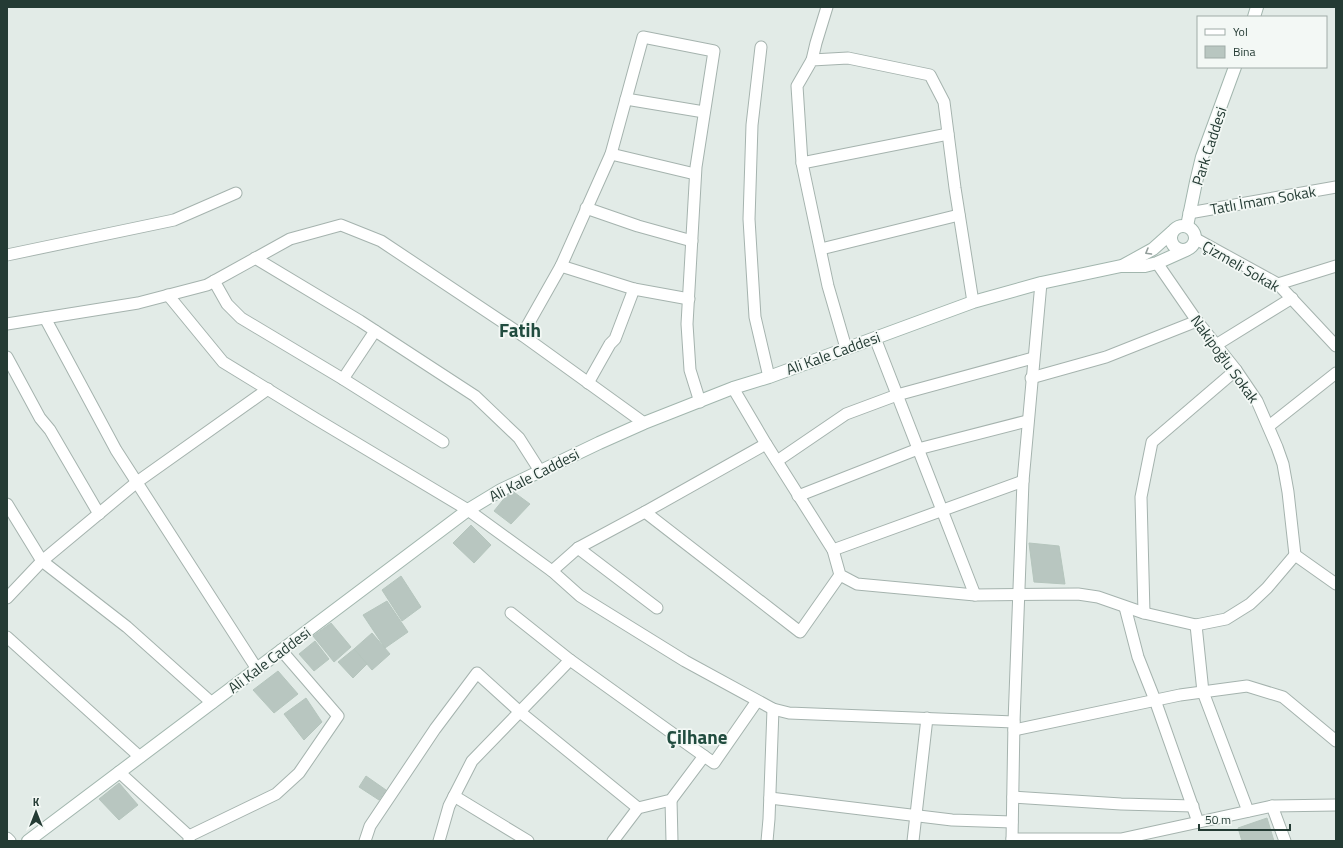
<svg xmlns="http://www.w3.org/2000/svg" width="1343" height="848" font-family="'Titillium Web',sans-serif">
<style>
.building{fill:#b8c6c0;stroke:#b5c5bd}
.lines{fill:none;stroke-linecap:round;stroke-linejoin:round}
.street-casing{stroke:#a5b3ae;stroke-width:13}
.secondary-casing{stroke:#a2b6ae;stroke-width:14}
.street{stroke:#fff;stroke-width:11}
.secondary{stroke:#fff;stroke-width:12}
.oneway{stroke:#929d9a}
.labels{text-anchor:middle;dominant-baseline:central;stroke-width:3.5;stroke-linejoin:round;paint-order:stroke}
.street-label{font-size:15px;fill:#243b34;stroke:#f3f8f5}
.district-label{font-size:19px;font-weight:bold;fill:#214c3f;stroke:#f3f8f5}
</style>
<rect width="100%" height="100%" fill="#e2ebe7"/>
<g class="building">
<polygon points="511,490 530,504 511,524 494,511"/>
<polygon points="471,525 491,545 474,563 453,543"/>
<polygon points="1029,543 1059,546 1065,584 1034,582"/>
<polygon points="401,576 421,607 402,621 382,590"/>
<polygon points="387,601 408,632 385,648 363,615"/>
<polygon points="331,623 351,647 334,662 313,636"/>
<polygon points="372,633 390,654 372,670 354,649"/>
<polygon points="315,641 329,659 314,671 299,654"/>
<polygon points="354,649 367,664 353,678 338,662"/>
<polygon points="278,671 298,694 274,713 253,690"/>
<polygon points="306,698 322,722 304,740 284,714"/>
<polygon points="366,776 386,790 379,800 359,787"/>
<polygon points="119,783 138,805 119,820 99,799"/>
<polygon points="1267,818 1274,841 1242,841 1238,828"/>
</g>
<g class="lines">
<g class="street-casing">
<g id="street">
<polyline points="761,47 752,125 749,219 755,317 769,377"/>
<polyline points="812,60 816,43 827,7"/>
<polyline points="626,99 704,112"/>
<polyline points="611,154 695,174"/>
<polyline points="802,163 948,134"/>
<polyline points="586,208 638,226 692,241"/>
<polyline points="1189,213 1336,187"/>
<polyline points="1196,239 1278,284 1336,346"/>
<polyline points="821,249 959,215"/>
<polyline points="7,255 174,220 236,193"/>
<polyline points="255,258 360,321 475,396 519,438 540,471"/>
<polyline points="1157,263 1197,321 1236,370 1257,401 1277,447 1283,464 1288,492 1295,555"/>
<polyline points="561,266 634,289 689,299"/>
<polyline points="214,281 227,304 241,318 343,379 443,442"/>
<polyline points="1278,284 1336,266"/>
<polyline points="168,295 223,362 316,419 468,510 552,571 580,596 685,661 773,709 789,713 1014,722"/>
<polyline points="45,318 116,450 257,669"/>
<polyline points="7,324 138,303 207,285 290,239 341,225 381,241 522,335 644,423"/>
<polyline points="522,335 561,266 611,154 643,37 714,51 696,167 687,324 690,370 700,402"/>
<polyline points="875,338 975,595"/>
<polyline points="1216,345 1292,298"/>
<polyline points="846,348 828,286 802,163 797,86 812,60 848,58 930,75 944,102 955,188 973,302"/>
<polyline points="7,357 40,418 50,430 99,514"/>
<polyline points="1031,378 1106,357 1197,321"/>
<polyline points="343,379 375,331"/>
<polyline points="588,383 610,344 615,339 634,289"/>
<polyline points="733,388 766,444 833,550 840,575 857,584 975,595 1078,594 1098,597 1144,613 1196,625 1226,619 1250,604 1267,588 1295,555"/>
<polyline points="1269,426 1336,373"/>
<polyline points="777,461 846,414 897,395 1033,358"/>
<polyline points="798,496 918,449 1027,421"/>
<polyline points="7,504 42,561 127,627 212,703"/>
<polyline points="645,512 800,632 840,575"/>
<polyline points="578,548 657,608"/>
<polyline points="833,550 1023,481"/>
<polyline points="1295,555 1336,584"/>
<polyline points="552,571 578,548 645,512 766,444"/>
<polyline points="7,598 42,561 137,482 268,389"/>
<polyline points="1125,607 1138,657 1155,700 1198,822"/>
<polyline points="511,613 570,660 704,756"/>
<polyline points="1144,613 1141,497 1152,442 1236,370"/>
<polyline points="1196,625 1203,692 1248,811"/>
<polyline points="7,637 140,757"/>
<polyline points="1014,730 1180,695 1247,686 1283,697 1336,741"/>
<polyline points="119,772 189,836 189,841"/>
<polyline points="454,796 528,841"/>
<polyline points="1013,797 1121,804 1193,806"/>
<polyline points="770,798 952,820 1012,822"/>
<polyline points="671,800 672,841"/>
<polyline points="1272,806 1285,841"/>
<polyline points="189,836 276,794 299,773 338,716 281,650"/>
<polyline points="7,838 10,841"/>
<polyline points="1012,839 1121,839 1272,806 1336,805"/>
<polyline points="365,841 370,826 435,729 477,673 520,712 638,808"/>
<polyline points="439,841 449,806 472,761 570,660"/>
<polyline points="613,841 638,808 671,800 704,756 714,763 757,701"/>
<polyline points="767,841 769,819 773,709"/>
<polyline points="913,841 927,718"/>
<polyline points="1012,841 1014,722 1023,481 1041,283"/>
</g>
</g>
<g class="secondary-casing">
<g id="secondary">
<polyline points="1254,17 1257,7"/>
<circle cx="1183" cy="238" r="12"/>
<polyline points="1187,226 1196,182 1202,157 1235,67"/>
<polyline points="1124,265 1153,249 1172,232"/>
<polyline points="28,841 468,510 501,490 599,443 644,423 733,388 769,377 973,302 1041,283 1121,266 1145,266 1157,263 1186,250"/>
</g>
</g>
<use href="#street" class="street"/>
<use href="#secondary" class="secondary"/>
</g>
<defs><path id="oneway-chevron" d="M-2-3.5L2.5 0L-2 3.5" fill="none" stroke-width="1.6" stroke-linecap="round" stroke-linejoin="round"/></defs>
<use class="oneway" href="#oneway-chevron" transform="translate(1148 252) rotate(150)"/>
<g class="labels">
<g class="street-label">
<text transform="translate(1209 146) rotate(-72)">Park Caddesi</text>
<text transform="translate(1263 200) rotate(-10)">Tatlı İmam Sokak</text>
<text transform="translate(1241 266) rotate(30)">Çizmeli Sokak</text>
<text transform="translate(833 353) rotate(-20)">Ali Kale Caddesi</text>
<text transform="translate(1225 359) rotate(54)">Nakipoğlu Sokak</text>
<text transform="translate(534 475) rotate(-27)">Ali Kale Caddesi</text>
<text transform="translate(269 660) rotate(-37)">Ali Kale Caddesi</text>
</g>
<g class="district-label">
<text x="520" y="329">Fatih</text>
<text x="697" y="736">Çilhane</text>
</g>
</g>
<rect width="1343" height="848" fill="none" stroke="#243b34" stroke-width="16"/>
<rect x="1197" y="16" width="130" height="52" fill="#f3f8f5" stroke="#a0aca8"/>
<rect x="1205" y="29" width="20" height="6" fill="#ffffff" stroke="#a0aca8"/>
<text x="1233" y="36" font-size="12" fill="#243b34">Yol</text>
<rect x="1205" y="46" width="20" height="12" fill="#b8c6c0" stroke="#a0aca8"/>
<text x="1233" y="56" font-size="12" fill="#243b34">Bina</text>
<g transform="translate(36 812)" stroke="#f3f8f5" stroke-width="3" paint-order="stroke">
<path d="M0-3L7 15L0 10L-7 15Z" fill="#243b34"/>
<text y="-6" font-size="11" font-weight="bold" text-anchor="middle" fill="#243b34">K</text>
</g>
<path d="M1199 824v6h91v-6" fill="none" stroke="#243b34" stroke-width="2"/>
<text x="1205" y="824" font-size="12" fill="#243b34" stroke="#f3f8f5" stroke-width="3" paint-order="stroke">50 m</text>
</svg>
